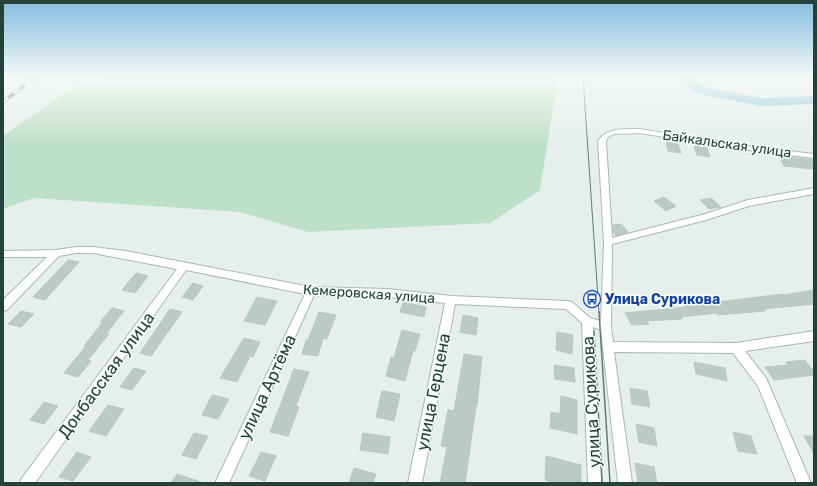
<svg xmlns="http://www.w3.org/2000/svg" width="817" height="486" font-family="Rubik,sans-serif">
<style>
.green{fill:#bfe0c8}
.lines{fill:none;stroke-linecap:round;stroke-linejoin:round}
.river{fill:#8ec9d4;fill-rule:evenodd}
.building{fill:#bbcac4;stroke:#b8c9c2}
.minor-casing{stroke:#a8b8b2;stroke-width:2}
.minor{fill:#fff;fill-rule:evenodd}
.tram-far1{stroke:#5f7d75;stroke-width:1}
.tram{stroke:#5f7d75;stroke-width:1.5}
.rail-casing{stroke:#5f7d75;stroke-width:3.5}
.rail{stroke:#f7fbf9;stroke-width:2.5;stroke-dasharray:7;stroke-linecap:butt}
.labels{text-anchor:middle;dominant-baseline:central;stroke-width:3;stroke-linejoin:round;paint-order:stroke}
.street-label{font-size:14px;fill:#24423a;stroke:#f7fbf9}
.transit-label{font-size:14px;font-weight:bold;fill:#164399;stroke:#f7fbf9;text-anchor:start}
.near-street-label{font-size:17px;fill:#24423a;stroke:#f7fbf9}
</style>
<rect width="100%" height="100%" fill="#e6efeb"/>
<polygon class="green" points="107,77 558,77 540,190 490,223 308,232 240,212 34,198 3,209 3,136 64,93"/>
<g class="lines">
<polygon class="river" points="679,77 692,77 703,87 762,98 814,96 814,104 762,106 699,94 695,93"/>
</g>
<g class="building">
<polygon points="666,142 678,144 681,153 668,151"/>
<polygon points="694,146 707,148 710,157 697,155"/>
<polygon points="779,156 814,160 814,169 784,166"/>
<polygon points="664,197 676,206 666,211 654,201"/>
<polygon points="711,198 721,207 709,209 700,200"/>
<polygon points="621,224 628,232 616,236 613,232 613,225"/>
<polygon points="68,260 79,262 45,300 33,297"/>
<polygon points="136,273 148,276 135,293 122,290"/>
<polygon points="193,283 203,286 193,300 182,297"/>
<polygon points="814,290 814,304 764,309 765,311 718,315 717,313 681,317 682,319 647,321 649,324 632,325 625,313 686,307 683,304 700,302 701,304 783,294 784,295"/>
<polygon points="257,297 277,301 265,325 244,321"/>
<polygon points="403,302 426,307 424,317 400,312"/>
<polygon points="112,308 124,311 106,334 109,334 88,360 91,361 78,377 64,373 86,346 84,346 103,322 100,322"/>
<polygon points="170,309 182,312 151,356 140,353"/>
<polygon points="21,311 34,314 21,327 8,324"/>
<polygon points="319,312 336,315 327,339 323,338 318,356 302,354 306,340 308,340"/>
<polygon points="463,315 478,318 476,335 460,332"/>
<polygon points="402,330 420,334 415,351 413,351 405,381 386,376 391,357 394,358"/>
<polygon points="557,332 573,335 572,354 556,350"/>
<polygon points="244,338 260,342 253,357 250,356 237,382 220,378"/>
<polygon points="464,354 482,357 477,406 476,406 465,483 440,483 447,447 441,446 448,410 454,411"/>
<polygon points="805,360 814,372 814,375 774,380 765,367 788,365 786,362"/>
<polygon points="694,362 725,368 727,381 696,374"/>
<polygon points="554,365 574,368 575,382 555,379"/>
<polygon points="134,368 146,371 132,390 120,387"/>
<polygon points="294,369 309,372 296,406 299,407 288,436 270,432"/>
<polygon points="630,388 647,391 650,407 632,404"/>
<polygon points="382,391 400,394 394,421 376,417"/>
<polygon points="212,395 229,399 218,419 202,415"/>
<polygon points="561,396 577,400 577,434 550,428 551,412 560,414"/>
<polygon points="44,402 58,406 44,424 30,420"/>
<polygon points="108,405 124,409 106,436 89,431"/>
<polygon points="636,424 654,428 657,446 639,442"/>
<polygon points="733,432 751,436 757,454 738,451"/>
<polygon points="194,433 208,436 196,459 182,455"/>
<polygon points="363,433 390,437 388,454 360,450"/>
<polygon points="804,436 814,436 814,454"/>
<polygon points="77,452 91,457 73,481 59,477"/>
<polygon points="261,452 276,456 265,481 249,476"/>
<polygon points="546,456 581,465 581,483 557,483 545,480"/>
<polygon points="635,463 654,467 657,483 638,483"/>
<polygon points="354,468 376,474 373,483 349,483"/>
<polygon points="177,474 201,482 201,483 171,483"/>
</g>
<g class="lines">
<g class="minor-casing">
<path id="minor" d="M 639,129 L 755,147 L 814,154 L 814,158 L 755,151 L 639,133 L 614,134 L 608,137 L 606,141 L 612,238 L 705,214 L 748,200 L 814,188 L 814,194 L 749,206 L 706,220 L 612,244 L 611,327 L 613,342 L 736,343 L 814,331 L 814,341 L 745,351 L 766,378 L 811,483 L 797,483 L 758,386 L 733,353 L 614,352 L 632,483 L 618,483 L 601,330 L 593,327 L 602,483 L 588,483 L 582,323 L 566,309 L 455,304 L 422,483 L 408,483 L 445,303 L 388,297 L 314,295 L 229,483 L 215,483 L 305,294 L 186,270 L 35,483 L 20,483 L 22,478 L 177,269 L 93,253 L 76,253 L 59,256 L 7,310 L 3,311 L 3,300 L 47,257 L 3,257 L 3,251 L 56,250 L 76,247 L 93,247 L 126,251 L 311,287 L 388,289 L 451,296 L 568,301 L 572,302 L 590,318 L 601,321 L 604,242 L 598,141 C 607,127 624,129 639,129 Z"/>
</g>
<use href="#minor" class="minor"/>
<polyline class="tram-far1" points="583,77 599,313"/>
<g class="tram">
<polyline points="599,312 610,483"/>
<polyline points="594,331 602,483"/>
</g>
<g class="rail-casing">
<polyline id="rail" points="3,102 35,77"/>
</g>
<use href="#rail" class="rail"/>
</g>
<linearGradient id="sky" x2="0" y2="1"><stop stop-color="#84bce0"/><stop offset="0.53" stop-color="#f4f8f6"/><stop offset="1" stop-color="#f4f8f6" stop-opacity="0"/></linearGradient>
<rect width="817" height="145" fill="url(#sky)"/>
<defs>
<g id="bus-ring" transform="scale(0.9)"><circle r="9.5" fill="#f7fbf9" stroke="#1a4fb4" stroke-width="1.5"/><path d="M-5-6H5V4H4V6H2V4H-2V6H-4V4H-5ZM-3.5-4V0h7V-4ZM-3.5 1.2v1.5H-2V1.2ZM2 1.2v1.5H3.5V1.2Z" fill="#1a4fb4"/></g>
</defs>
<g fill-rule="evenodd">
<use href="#bus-ring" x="592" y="299"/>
</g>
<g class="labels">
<g class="street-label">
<text transform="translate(727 144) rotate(8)">Байкальская улица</text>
<text transform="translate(369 294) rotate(4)">Кемеровская улица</text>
</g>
<g class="transit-label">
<text x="605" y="299">Улица Сурикова</text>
</g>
<g class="near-street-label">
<text transform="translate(106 375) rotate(-54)">Донбасская улица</text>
<text transform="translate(267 387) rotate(-65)">улица Артёма</text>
<text transform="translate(433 392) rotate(-79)">улица Герцена</text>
<text transform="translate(591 402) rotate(-93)">улица Сурикова</text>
</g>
</g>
<rect width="817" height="486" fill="none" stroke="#24423a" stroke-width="8"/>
</svg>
